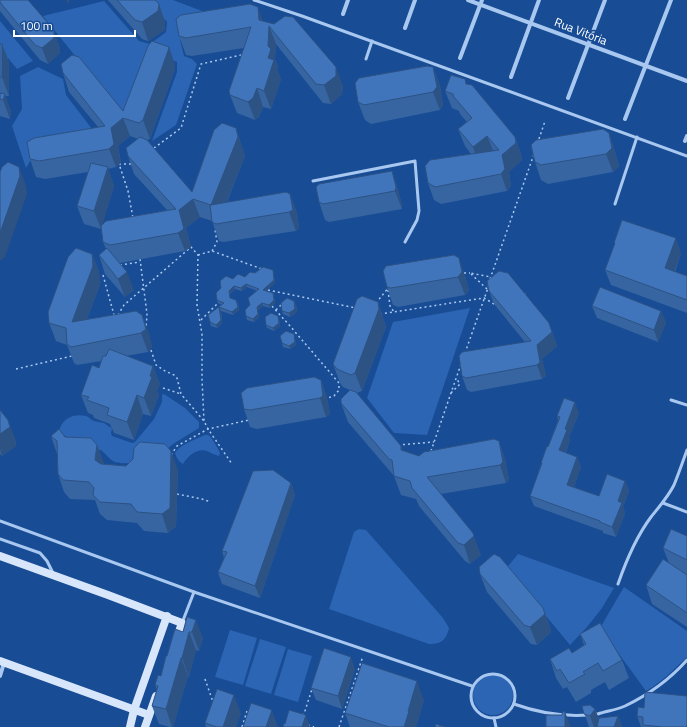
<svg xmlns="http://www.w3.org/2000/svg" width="687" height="727" font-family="'Titillium Web',sans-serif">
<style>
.green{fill:#2b65b3}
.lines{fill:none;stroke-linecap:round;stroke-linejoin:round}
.path{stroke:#a9c8f0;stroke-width:1.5;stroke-dasharray:2 3;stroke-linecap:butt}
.lane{stroke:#a9c8f0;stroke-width:3}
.street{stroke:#a9c8f0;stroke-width:4}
.secondary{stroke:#d7e6fb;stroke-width:8}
.wall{fill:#3765a2;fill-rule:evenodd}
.shaded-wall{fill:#2d5284}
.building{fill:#4075bc;stroke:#2d5284}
.labels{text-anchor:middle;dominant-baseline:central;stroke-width:3.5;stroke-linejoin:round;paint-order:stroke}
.street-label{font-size:12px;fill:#fff;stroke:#184c95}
</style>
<rect width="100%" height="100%" fill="#184c95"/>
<g class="green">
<polygon points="147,0 173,0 234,23 185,32 180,40 184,56 192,59 197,64 176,125 152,141 177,72 177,62 157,55 129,123 43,16 104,1 139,41 150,44 166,32 167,22"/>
<polygon points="0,21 33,61 17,69 8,58 0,58"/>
<polygon points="38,67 63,79 66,95 102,142 35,153 26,168 12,126 22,109 20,76"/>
<polygon points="470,308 427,435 394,433 367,398 393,322"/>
<path d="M 164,394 L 185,408 L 199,422 L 199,428 L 173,444 L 167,449 L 131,463 C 112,464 114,462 101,450 L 99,450 L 93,448 L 78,445 L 59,432 C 61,419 73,413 86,416 C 89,417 91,420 94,421 C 97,422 100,422 104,423 C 107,425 109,427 112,428 L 111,433 L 112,436 L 132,443 L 135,442 L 154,419 L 162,402 L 162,395 Z"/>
<path d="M 205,435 C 206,435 207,435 208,435 C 212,437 218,449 220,453 L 219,456 C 215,455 211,453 207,451 C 197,448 188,456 183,464 C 179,462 176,457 175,453 C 181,444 194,440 205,435 Z"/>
<path d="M 359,529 L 366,530 L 443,618 L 449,628 C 446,640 442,644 429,644 L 329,609 L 354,532 Z"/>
<polygon points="518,554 614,588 602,608 587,627 570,645 536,604 505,570"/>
<path d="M 624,587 L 687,631 L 687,657 C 674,669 662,682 646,691 L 600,628 Z"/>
<polygon points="230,630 257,638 243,685 215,677"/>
<polygon points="260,639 286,647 271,694 245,686"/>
<polygon points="288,649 312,656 298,702 274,695"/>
<circle cx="493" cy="695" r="20"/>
</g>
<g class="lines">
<g class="path">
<polyline points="539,139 545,121"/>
<polyline points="154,148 181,128 201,64 241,55"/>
<polyline points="131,164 119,164 128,191 133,218"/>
<polyline points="212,251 217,242 215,230"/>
<polyline points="198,255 212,251 262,269"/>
<polyline points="140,259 147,314 146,328"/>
<polyline points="120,265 140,262"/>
<polyline points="464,273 470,273"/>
<polyline points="103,275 114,315"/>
<polyline points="490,279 534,154"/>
<polyline points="487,289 470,273 491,277"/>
<polyline points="268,290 356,308"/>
<polyline points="388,290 390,306 394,312"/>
<polyline points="524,295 528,292"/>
<polyline points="376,303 389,287"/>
<polyline points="272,306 290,326 339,383 339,390 334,396 327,398"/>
<polyline points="276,310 283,303"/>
<polyline points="380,314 484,298 494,304"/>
<polyline points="118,315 124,305 191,247 198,255 197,305 202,334 202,379 204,421"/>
<polyline points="201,320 218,303"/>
<polyline points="151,350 156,365 165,371 174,375 177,378 181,394 204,421 208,429 232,464"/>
<polyline points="465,353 489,285"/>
<polyline points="16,369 72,356"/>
<polyline points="163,388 181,394"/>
<polyline points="451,393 460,384 456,378"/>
<polyline points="398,445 434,442"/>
<polyline points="431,451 461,364"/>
<polyline points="171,455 177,446 208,429 249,420"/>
<polyline points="177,494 202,499 211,502"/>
<polyline points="205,679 213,702"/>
<polyline points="302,715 304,714 312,689"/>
<polyline points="308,725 314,727"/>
<polyline points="242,727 247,711"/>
<polyline points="339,727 363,656"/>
</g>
<g class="lane">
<polyline points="254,0 302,16 687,156"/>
<polyline points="366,59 372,41"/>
<polyline points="313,181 415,161 419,211 417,220 405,242"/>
<polyline points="615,204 637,137"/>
<polyline points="671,400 687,405"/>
<polyline points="663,503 687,512"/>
<polyline points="0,521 194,592 472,686"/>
<polyline points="0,539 40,553 47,561 53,573"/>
<path d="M 618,584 C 626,561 636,537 651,517 C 659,507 668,497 674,485 C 679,473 683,461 687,450"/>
<polyline points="182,623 194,592"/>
<circle cx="493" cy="696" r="22"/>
<path d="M 514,704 C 539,713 561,717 588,715"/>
<path d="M 594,714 L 598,714 C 607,711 616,710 625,706 C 648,695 670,679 687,660"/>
<polyline points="494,718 496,727"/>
</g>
<g class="street">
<polyline points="468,0 687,81"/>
<polyline points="343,14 348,0"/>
<polyline points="405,28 415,0"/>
<polyline points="460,58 482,0"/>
<polyline points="511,77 539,0"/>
<polyline points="568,98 605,0"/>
<polyline points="625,119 671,0"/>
<polyline points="685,141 687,136"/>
<polyline points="0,676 4,663"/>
</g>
<g class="secondary">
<polyline points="0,556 108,595 182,623 176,640"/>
<polyline points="0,661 149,715"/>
<polyline points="130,727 134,710 167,616"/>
<polyline points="145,727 156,696"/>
</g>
</g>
<g class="wall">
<polygon points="0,0 59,45 60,53 48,64 40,60 0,11"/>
<polygon points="108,0 155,0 159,4 165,22 165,30 148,41 142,39"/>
<polygon points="263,21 343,86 342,94 331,104 323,103 276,44 275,59 278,67 277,69 281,79 271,109 263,107 259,117 255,120 237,113 230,95 244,48 192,56 186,55 179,36"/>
<polygon points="0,44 2,44 9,62 9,96 5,96 11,112 10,119 0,116"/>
<path d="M 175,65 L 175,69 L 150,139 L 147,140 L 192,192 L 236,128 L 245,156 L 227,202 L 290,194 L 297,213 L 299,228 L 296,231 L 223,242 L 219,241 L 212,221 L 200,217 L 186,228 L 191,247 L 185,251 L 120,263 L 134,290 L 125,297 L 105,274 L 99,255 L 106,249 L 103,242 L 101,227 L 101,229 L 84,224 L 77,206 L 88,172 L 45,179 L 36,177 L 30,159 L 98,127 L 69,92 L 63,73 L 123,111 ZM 130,136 L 138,139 L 128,156 L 134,174 L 167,210 L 102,225 L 114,186 L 108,169 L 116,167 L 121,163 L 118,146 Z"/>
<polygon points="433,67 440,86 443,105 440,110 371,124 365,120 358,102"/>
<polygon points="467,84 515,137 521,154 522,160 509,172 511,186 507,191 441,204 434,200 428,183 471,154 465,146 458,129 467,122 460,114 459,111 452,108 445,91"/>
<polygon points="609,133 615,152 619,166 613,172 548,184 541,180 535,162"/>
<polygon points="392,171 398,190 402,205 402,209 329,222 325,220 319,202"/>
<polygon points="614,243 681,253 675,272 687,276 687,313 611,285 605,270 615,244"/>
<polygon points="92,254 99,272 100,285 87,319 142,315 149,334 152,347 148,352 126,356 153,366 160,384 157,391 159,395 151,416 143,414 134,440 114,433 110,424 94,418 93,415 88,413 81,395 99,368 101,361 77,365 74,363 67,345 56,341 49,323"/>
<polygon points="273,270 275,283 266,291 273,293 275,303 270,308 263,306 258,310 259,317 254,322 247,320 246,316 250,305 257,291 247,287 242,291 235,289 230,294 230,298 238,303 239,310 233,315 221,311 222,323 217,328 211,326 210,322 222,305 218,303 217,300 233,279 245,277 255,273"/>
<polygon points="465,276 469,290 465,295 398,307 393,305 387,287"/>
<polygon points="489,291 549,323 554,337 557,346 542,359 546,376 542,379 471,392 467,390 462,376 525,342 494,304"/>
<polygon points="378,302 384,321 386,327 362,391 357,393 401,446 402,450 419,456 499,441 505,460 509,480 506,483 441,494 481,555 470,564 465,561 419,506 416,499 401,495 394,476 348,422 341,403 350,390 343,387 340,383 333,364"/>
<polygon points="296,304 297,312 290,317 283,314 282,311"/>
<polygon points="592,306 661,311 666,323 658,342 597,318"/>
<polygon points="278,316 279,319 280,326 274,331 267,328 266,325"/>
<polygon points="294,334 296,345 290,349 283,347 282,343"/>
<polygon points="321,380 327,398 330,414 326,417 257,429 250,427 244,409"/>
<polygon points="0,410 15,438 16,446 2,456 0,454"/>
<polygon points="579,413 569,437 570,440 566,453 577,457 581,467 574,487 599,496 625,481 629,491 623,507 625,513 616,537 603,533 603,531 534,506 530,496 541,464 541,463 548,447 558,420 557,416"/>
<polygon points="51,436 65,437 97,445 104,464 178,470 176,526 168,533 144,531 137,523 107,520 100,514 95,500 70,499 64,492 58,474 57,454"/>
<polygon points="291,483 295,495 260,598 222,584 218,572 224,558 222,551"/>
<polygon points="687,536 687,627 652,604 646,585 669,563 663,548"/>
<polygon points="480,574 543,608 550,627 551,632 537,645 531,644 487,592"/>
<polygon points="187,617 203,638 199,651 196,650 189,677 188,676 173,727 170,727 159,724 152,706 157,690 155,685 161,676 167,656 183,632"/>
<polygon points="580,634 622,660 629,678 609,690 605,682 591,690 591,693 576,702 567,687 563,689 556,678 550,659 572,653 584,645"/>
<polygon points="355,669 342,709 316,700 311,688"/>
<polygon points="424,700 416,727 350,727 345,713"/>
<polygon points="582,706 595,709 599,719 618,716 622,727 589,727"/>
<polygon points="644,708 687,727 641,727 637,716"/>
<polygon points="241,713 236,727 206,727 205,723"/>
</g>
<g class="shaded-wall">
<polygon points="66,0 70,0 68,4"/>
<polygon points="159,4 165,22 165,30 148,41 142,22"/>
<polygon points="258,7 265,26 259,20"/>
<polygon points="269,26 276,44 275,59 278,67 277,69 281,79 271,109 264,91"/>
<polygon points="54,30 59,45 60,53 48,64 42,48"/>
<polygon points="2,44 9,62 9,96 2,77"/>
<polygon points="169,47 175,65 175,69 150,139 143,120"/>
<polygon points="336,67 343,86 342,94 331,104 324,85"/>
<polygon points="433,67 440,86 443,105 440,110 433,92"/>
<polygon points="257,88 263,107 259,117 255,120 248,102"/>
<polygon points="5,94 11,112 10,119 3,100"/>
<polygon points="123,118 130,136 118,146 121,163 116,167 109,149 111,128"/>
<polygon points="236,128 245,156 218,223 211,205"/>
<polygon points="609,133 615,152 619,166 613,172 606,154"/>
<polygon points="487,136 494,153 479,164 473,147"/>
<polygon points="515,137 521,154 522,160 509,172 511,186 507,191 501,174 502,155"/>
<polygon points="19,167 26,185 27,194 5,257 0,261 0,233"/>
<polygon points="108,167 114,186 101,229 94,211"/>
<polygon points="392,171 398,190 402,205 402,209 395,191"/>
<polygon points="290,194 297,213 299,228 296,231 289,212"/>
<polygon points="193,199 200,217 186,228 191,247 185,251 178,233 179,210"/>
<polygon points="676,238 681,253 670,283 665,268"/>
<polygon points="92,254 99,272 100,285 79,340 72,322"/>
<polygon points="459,258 465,276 469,290 465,295 458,277"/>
<polygon points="273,270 275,283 264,293 263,290"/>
<polygon points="127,272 134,290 125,297 118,279"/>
<polygon points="246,284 247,287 242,291 241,288"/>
<polygon points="234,286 235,289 230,294 231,301 229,291"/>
<polygon points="273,293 275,303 270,308 269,305"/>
<polygon points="236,300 239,310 233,315 232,312"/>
<polygon points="294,301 296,304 297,312 290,317 289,313"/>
<polygon points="378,302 384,321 386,327 362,391 355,373"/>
<polygon points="262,303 263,306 258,310 259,317 254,322 253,319 257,307"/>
<polygon points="219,307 221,311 222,323 217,328 216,325"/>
<polygon points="661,311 666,323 658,342 654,330"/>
<polygon points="142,315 149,334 152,347 148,352 141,333"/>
<polygon points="278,316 279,319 280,326 274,331 273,328"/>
<polygon points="549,323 554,337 557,346 542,359 546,376 542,379 537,365 537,345"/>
<polygon points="294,334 296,345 290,349 289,346"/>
<polygon points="153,366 160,384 157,391 159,395 151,416 144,398 150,376"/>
<polygon points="321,380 327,398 330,414 326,417 320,398"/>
<polygon points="137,395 143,414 134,440 127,422"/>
<polygon points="575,402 579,413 569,437 570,440 563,461 559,450 565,429"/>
<polygon points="8,420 15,438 16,446 2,456 0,449 0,434"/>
<polygon points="499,441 505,460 509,480 506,483 500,465"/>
<polygon points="97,445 104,463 102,479 95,460"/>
<polygon points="171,451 178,470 176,526 168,533 162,514"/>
<polygon points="577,457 581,467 571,495 567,485"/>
<polygon points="625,481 629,491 623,507 625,513 616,537 612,527 618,501"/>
<polygon points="291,483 295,495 260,598 255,586"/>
<polygon points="473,533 481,555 470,564 464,545"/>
<polygon points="543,608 550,627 551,632 537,645 530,627"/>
<polygon points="196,620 203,638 199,651 192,632"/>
<polygon points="189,632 196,650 189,677 182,658"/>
<polygon points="351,657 355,669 342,709 338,696"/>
<polygon points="181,658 188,676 173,727 172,727 166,709"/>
<polygon points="417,681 424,700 416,727 404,727"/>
<polygon points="234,695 241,713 236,727 223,727"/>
<polygon points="595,709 602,727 594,727 590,716"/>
<polygon points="272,710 278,727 266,727"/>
<polygon points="565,712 571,727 565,727"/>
<polygon points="306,715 310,727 302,727"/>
<polygon points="618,716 622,727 614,727"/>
</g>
<g class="building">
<polygon points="0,0 28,0 54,30 54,38 42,48 35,45 0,2"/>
<polygon points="117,0 155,0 159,4 158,11 142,22 135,20"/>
<polygon points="250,4 258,7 259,20 274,24 285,16 293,17 336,67 336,76 324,85 316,84 269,26 268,46 271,49 268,58 274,60 264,91 257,88 253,98 248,102 230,95 229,91 251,27 186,38 179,36 176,19 181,15"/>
<polygon points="152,41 169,47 168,51 143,120 139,123 123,118 111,128 114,144 109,149 39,161 30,159 27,142 34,138 105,126 63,73 61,64 72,55 79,57 123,111 148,46"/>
<rect x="0" y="44" width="2" height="33"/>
<polygon points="427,66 433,67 437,87 433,92 364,105 358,102 355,83 359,78"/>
<polygon points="451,75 465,79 466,84 472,85 515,137 516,143 502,155 505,169 501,174 435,187 428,183 425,166 430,160 499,150 487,136 473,147 458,129 472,118 454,97 453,94 445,91"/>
<polygon points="0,93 5,94 3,100 0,99"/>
<polygon points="222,123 236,128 238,137 211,205 286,192 290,194 293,210 289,212 216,224 212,222 210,205 211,205 193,199 179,210 184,229 178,233 110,245 103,242 101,226 106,221 176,209 128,156 126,148 140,137 147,140 192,192 214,130"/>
<polygon points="603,129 609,133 612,148 606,154 541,165 535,162 531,145 536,140"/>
<polygon points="8,162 19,167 20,176 0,233 0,172 2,167"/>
<polygon points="91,163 108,167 94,211 77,206"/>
<polygon points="392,171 396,187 395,191 323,204 319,202 316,187 319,184"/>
<polygon points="622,220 676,238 665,268 687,276 687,300 605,270 615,243 614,243"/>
<polygon points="76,248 92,254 93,266 72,322 136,311 142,315 146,329 141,333 71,347 67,344 66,328 49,323 48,312 68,257"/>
<polygon points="107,248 127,272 118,279 99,255"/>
<polygon points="454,255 459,258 462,272 458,277 391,288 387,287 383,271 386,266"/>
<polygon points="263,267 273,270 274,280 263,290 273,293 274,300 269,305 262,303 257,307 258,314 253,319 246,316 245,310 250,305 248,298 259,289 246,284 241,288 234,286 229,291 230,298 236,300 238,307 232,312 219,307 221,320 216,325 210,322 208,315 224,303 217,300 216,293 221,288 220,281 226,276 233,279 238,274 245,277 250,272 255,273"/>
<polygon points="499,271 508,273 549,323 552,332 537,345 540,362 537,365 466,378 462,376 459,356 462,352 531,341 489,291 487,281"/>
<polygon points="600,287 661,311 654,330 592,306"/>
<polygon points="362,296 378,302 379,309 355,373 351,375 337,369 333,364 357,299"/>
<polygon points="287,298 294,301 295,309 289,313 282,311 281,303"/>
<polygon points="271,313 278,316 279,323 273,328 266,325 265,317"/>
<polygon points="286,331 294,334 295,342 289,346 282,343 280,336"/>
<polygon points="109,349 153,366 150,376 152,377 144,398 137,395 127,422 107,415 109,408 87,400 89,397 81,395 92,365 99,368 103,356 106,356"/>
<polygon points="314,377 321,380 323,396 320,398 250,410 244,409 241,393 247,388"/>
<polygon points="350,390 356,392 401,446 401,450 419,456 424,452 494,439 499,441 503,462 500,465 427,477 473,533 474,536 464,545 458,543 412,488 410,481 394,476 392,460 389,459 341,403 341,399"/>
<polygon points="564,398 575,402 565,429 567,430 559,450 577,457 567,485 599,496 607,474 625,481 618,501 622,503 612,527 600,522 600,521 530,496 542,463 541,463 547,446 548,447 560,417 557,416"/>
<polygon points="0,410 8,420 10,427 0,434"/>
<polygon points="59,429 65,437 91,438 97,445 95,460 101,464 126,466 133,459 134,448 140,442 165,444 171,451 170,508 162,514 137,512 131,504 100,502 93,495 94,488 89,482 63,480 58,474 57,441 51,436"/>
<polygon points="273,470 291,483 255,586 218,572 227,552 222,551 253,471"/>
<polygon points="671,529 687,536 687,560 663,548"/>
<polygon points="494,554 500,557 543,608 545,614 530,627 524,625 480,574 479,567"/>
<polygon points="663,559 687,575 687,613 646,585"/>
<polygon points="187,617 196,620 192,632 189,632 182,658 181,658 166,709 152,706 158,686 155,685 158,675 161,676 166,656 167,656 175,629 183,632"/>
<polygon points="600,623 622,660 603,671 598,663 583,672 585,674 569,683 560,669 557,671 550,659 569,648 572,653 586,644 580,634"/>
<polygon points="324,648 351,657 338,696 311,688"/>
<polygon points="362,663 417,681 408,711 409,711 404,727 389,727 345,713"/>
<polygon points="217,689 234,695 223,727 217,727 205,723"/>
<polygon points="645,692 687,696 687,727 663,727 643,725 643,717 637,716 638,707 644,708"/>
<polygon points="251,703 272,710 266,727 243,727"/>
<polygon points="590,705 595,709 590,716 584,714 582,706"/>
<polygon points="289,710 306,715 302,727 283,727 284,723 285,724"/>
<polygon points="563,711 565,712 565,727 546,727 546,715 562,715"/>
<polygon points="618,716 614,727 597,727 599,718"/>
<polygon points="436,724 445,727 435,727"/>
</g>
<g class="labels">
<g class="street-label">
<text transform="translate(581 31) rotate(21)">Rua Vitória</text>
</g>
</g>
<path d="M14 30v6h121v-6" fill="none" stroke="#ffffff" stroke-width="2"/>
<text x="20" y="30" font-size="12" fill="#ffffff" stroke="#184c95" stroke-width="3" paint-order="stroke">100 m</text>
</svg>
